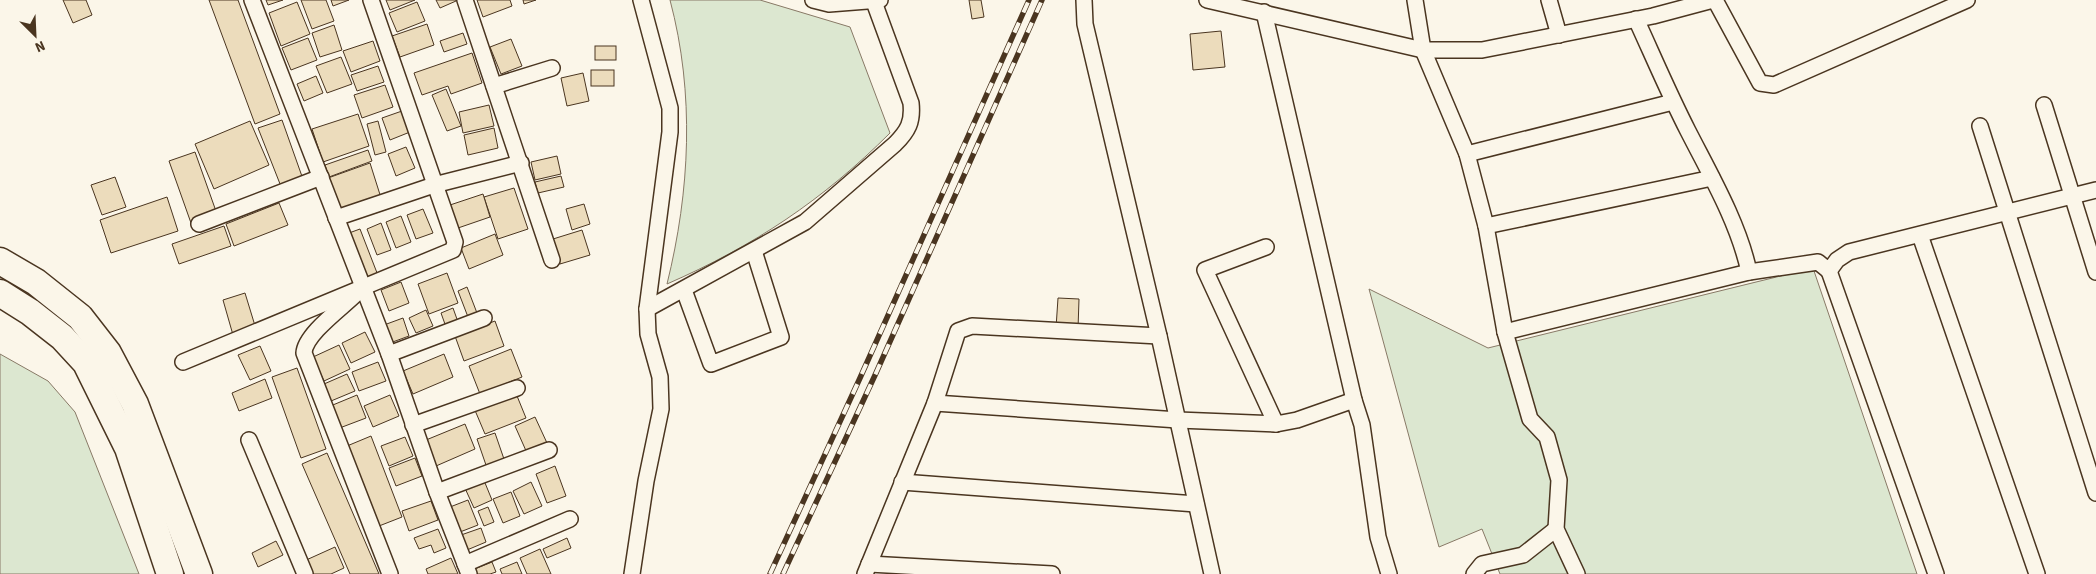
<svg xmlns="http://www.w3.org/2000/svg" width="2096" height="574" font-family="'Source Sans 3',sans-serif">
<style>
.green{fill:#dce7d0;stroke:#887966}
.building{fill:#ecdcbc;stroke:#4a3520}
.lines{fill:none;stroke-linecap:round;stroke-linejoin:round}
.street-casing{stroke:#4a3520;stroke-width:18}
.highway-casing{stroke:#4a3520;stroke-width:29}
.street{stroke:#fbf6e9;stroke-width:15}
.highway{stroke:#fbf6e9;stroke-width:26}
.rail-casing{stroke:#4a3520;stroke-width:5.5}
.rail{stroke:#fbf6e9;stroke-width:4;stroke-dasharray:11;stroke-linecap:butt}
</style>
<rect width="100%" height="100%" fill="#fbf6e9"/>
<g class="green">
<path d="M 670,0 L 760,0 L 850,27 L 890,133 C 823,200 754,246 667,284 C 690,191 695,94 670,0 Z"/>
<polygon points="1813,268 1917,574 1500,574 1482,529 1439,547 1369,289 1488,348"/>
<polygon points="0,354 48,381 75,412 139,574 0,574"/>
</g>
<g class="building">
<polygon points="63,0 86,0 92,15 73,23"/>
<polygon points="209,0 238,0 280,114 255,124"/>
<polygon points="266,0 283,0 268,5"/>
<polygon points="301,0 326,0 334,21 312,29"/>
<polygon points="331,0 349,0 333,6"/>
<polygon points="386,0 415,0 390,10"/>
<polygon points="436,0 456,0 456,1 440,8"/>
<polygon points="477,0 510,0 512,6 483,17"/>
<polygon points="523,0 536,0 524,4"/>
<polygon points="969,0 981,0 984,17 972,19"/>
<polygon points="297,2 310,34 281,46 269,13"/>
<polygon points="417,2 425,21 397,32 389,13"/>
<polygon points="427,24 434,45 400,57 392,36"/>
<polygon points="334,25 342,50 320,57 312,33"/>
<polygon points="1221,31 1225,67 1193,70 1190,34"/>
<polygon points="463,33 467,44 444,52 440,41"/>
<polygon points="308,38 317,60 291,70 282,48"/>
<polygon points="511,39 522,66 501,74 490,47"/>
<polygon points="373,41 380,61 351,72 343,51"/>
<rect x="595" y="46" width="21" height="14"/>
<polygon points="472,53 482,83 451,94 448,86 422,95 414,73"/>
<polygon points="341,57 352,84 327,93 316,66"/>
<polygon points="378,66 384,82 357,91 351,75"/>
<rect x="591" y="70" width="23" height="16"/>
<polygon points="583,73 589,101 567,106 561,78"/>
<polygon points="316,76 323,93 304,101 297,84"/>
<polygon points="385,85 393,107 362,118 354,95"/>
<polygon points="446,89 461,126 447,131 432,95"/>
<polygon points="489,105 494,126 463,133 459,112"/>
<polygon points="402,111 410,132 390,140 382,118"/>
<polygon points="358,114 369,146 323,162 312,129"/>
<polygon points="282,120 304,182 282,189 258,128"/>
<polygon points="250,121 269,165 214,189 195,144"/>
<polygon points="378,121 386,152 375,155 367,124"/>
<polygon points="494,128 498,148 468,155 464,135"/>
<polygon points="406,147 415,168 396,176 388,154"/>
<polygon points="368,150 372,161 329,177 325,165"/>
<polygon points="195,152 217,214 191,223 169,161"/>
<polygon points="557,156 561,174 535,180 531,162"/>
<polygon points="370,163 382,201 340,215 328,178"/>
<polygon points="561,176 564,187 538,193 535,182"/>
<polygon points="115,177 126,207 102,215 91,185"/>
<polygon points="514,188 528,229 498,239 484,197"/>
<polygon points="483,194 490,217 458,228 450,205"/>
<polygon points="167,197 178,231 111,253 100,220"/>
<polygon points="279,203 288,225 234,246 226,224"/>
<polygon points="584,204 590,224 572,230 566,209"/>
<polygon points="423,209 433,233 416,239 407,215"/>
<polygon points="401,216 411,242 396,248 386,222"/>
<polygon points="381,223 391,250 377,255 367,229"/>
<polygon points="224,226 231,246 179,264 172,244"/>
<polygon points="360,229 379,278 368,282 349,233"/>
<polygon points="582,230 590,255 560,264 553,239"/>
<polygon points="495,234 503,255 469,269 461,248"/>
<polygon points="447,273 458,303 429,314 418,284"/>
<polygon points="401,282 409,303 389,311 381,290"/>
<polygon points="467,287 477,313 468,317 458,291"/>
<polygon points="245,293 256,329 233,335 223,300"/>
<polygon points="1058,298 1079,299 1078,329 1056,328"/>
<polygon points="453,308 458,322 446,327 441,313"/>
<polygon points="426,310 433,326 416,333 409,318"/>
<polygon points="403,318 409,336 390,343 384,325"/>
<polygon points="495,321 504,346 464,361 455,336"/>
<polygon points="365,332 375,352 351,363 342,343"/>
<polygon points="339,345 350,369 324,381 313,357"/>
<polygon points="260,346 271,371 250,380 238,355"/>
<polygon points="511,349 522,377 480,394 469,366"/>
<polygon points="444,354 453,377 413,394 403,371"/>
<polygon points="378,362 386,381 359,391 352,372"/>
<polygon points="297,368 326,449 301,458 272,377"/>
<polygon points="347,374 355,391 331,401 324,384"/>
<polygon points="265,379 272,398 239,411 232,393"/>
<polygon points="515,391 526,418 485,434 474,408"/>
<polygon points="357,395 366,418 337,429 328,407"/>
<polygon points="390,395 399,416 373,427 364,406"/>
<polygon points="535,417 547,443 527,453 515,426"/>
<polygon points="465,424 475,449 436,466 426,440"/>
<polygon points="495,433 505,462 487,468 477,439"/>
<polygon points="371,436 402,517 379,526 347,446"/>
<polygon points="405,437 413,456 389,466 381,446"/>
<polygon points="327,453 379,574 350,574 302,464"/>
<polygon points="415,458 422,476 396,486 389,468"/>
<polygon points="555,466 566,496 547,503 536,474"/>
<polygon points="483,478 492,500 474,508 464,486"/>
<polygon points="531,482 542,506 524,514 513,491"/>
<polygon points="511,492 520,516 503,523 493,499"/>
<polygon points="468,500 478,525 460,532 450,507"/>
<polygon points="431,501 438,520 409,531 402,511"/>
<polygon points="488,507 494,522 484,526 478,511"/>
<polygon points="481,528 486,542 467,550 461,535"/>
<polygon points="438,529 446,548 434,553 431,545 419,549 414,538"/>
<polygon points="567,538 571,548 547,558 543,549"/>
<polygon points="276,541 283,555 258,567 252,553"/>
<polygon points="335,547 344,568 331,574 310,574 304,561"/>
<polygon points="540,549 551,574 527,574 520,558"/>
<polygon points="451,558 458,574 428,574 426,569"/>
<polygon points="492,562 496,572 490,574 474,574 472,570"/>
<polygon points="517,562 522,574 502,574 500,569"/>
</g>
<g class="lines">
<g class="street-casing">
<g id="street">
<polyline points="252,0 389,354 437,492 469,574"/>
<polyline points="465,0 552,260"/>
<polyline points="813,0 829,4 880,0"/>
<polyline points="1084,0 1085,24 1159,336 1212,574"/>
<polyline points="1207,0 1423,50 1482,50 1653,16 1713,0"/>
<polyline points="1415,0 1423,50 1467,154 1486,226 1505,332 1530,419 1547,437 1559,480 1556,529 1577,574"/>
<polyline points="1549,0 1559,35"/>
<polyline points="1715,0 1760,83 1774,85 1967,0"/>
<polyline points="1264,12 1354,400 1362,425 1378,537 1389,574"/>
<path d="M 1636,19 C 1653,56 1669,94 1688,131 C 1710,174 1739,224 1749,272"/>
<polyline points="494,86 552,68"/>
<polyline points="2044,105 2096,272"/>
<polyline points="1980,126 2096,493"/>
<polyline points="1467,154 1673,102"/>
<polyline points="336,218 434,185 521,163"/>
<polyline points="199,224 321,177"/>
<polyline points="1486,226 1712,178"/>
<polyline points="1920,235 2037,574"/>
<polyline points="1266,247 1205,270 1276,424"/>
<polyline points="1829,271 1936,574"/>
<polyline points="684,290 711,364 781,337 754,251"/>
<path d="M 356,294 C 342,308 305,334 304,353 L 390,574"/>
<path d="M 647,309 L 805,222 L 895,144 C 908,131 913,122 911,103 L 874,2"/>
<polyline points="1505,332 1749,272 1818,262 1829,271 1837,260 1849,252 2096,190"/>
<polyline points="389,354 484,318"/>
<polyline points="183,362 453,250 455,242 371,0"/>
<polyline points="935,403 1178,420 1276,424 1297,420 1354,400"/>
<polyline points="413,425 517,388"/>
<polyline points="249,440 305,574"/>
<polyline points="902,482 1196,504"/>
<polyline points="437,492 549,450"/>
<polyline points="465,564 570,519"/>
<polyline points="869,564 1052,574"/>
<polyline points="632,574 646,481 661,409 660,377 648,334 647,309 670,132 670,108 641,0"/>
<polyline points="865,574 935,403 958,331 972,326 1159,336"/>
<polyline points="1474,574 1482,564 1523,555 1556,529"/>
</g>
</g>
<g class="highway-casing">
<g id="highway">
<polyline points="0,261 36,282 80,317 108,353 135,404 199,574"/>
<polyline points="0,293 30,312 62,337 86,363 128,448 170,574"/>
</g>
</g>
<use href="#street" class="street"/>
<use href="#highway" class="highway"/>
<g class="rail-casing">
<g id="rail">
<polyline points="770,574 860,378 1029,0"/>
<polyline points="783,574 876,373 1042,0"/>
</g>
</g>
<use href="#rail" class="rail"/>
</g>
<g transform="translate(35 35) rotate(156)" stroke="#fbf6e9" stroke-width="4" paint-order="stroke">
<path d="M0-4L9 19L0 12L-9 19Z" fill="#4a3520"/>
<text y="-8" font-size="14" font-weight="bold" text-anchor="middle" fill="#4a3520">N</text>
</g>
</svg>
